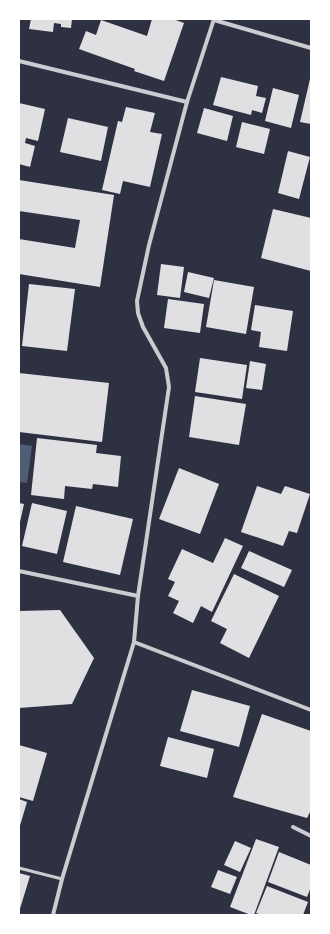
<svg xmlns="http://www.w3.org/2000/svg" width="330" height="934" font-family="'Public Sans',sans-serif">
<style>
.water{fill:#4f5d75}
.building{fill:#e0e0e3}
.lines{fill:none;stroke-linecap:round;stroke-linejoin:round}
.service{stroke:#caccd0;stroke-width:3}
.minor{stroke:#caccd0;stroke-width:4}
</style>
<rect width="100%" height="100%" fill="#2d3142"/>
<polygon class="water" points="19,444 32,446 27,483 19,482"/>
<g class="building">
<polygon points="31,19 72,19 71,28 61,27 61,24 54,23 53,32 29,29"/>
<polygon points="152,19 173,19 184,23 164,81 134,71 135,69 79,49 86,31 96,35 101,20 147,36"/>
<polygon points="221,77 258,86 256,96 266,98 262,113 252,110 251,115 213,105"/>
<polygon points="310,79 311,79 311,124 300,122"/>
<polygon points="273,88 299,95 291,128 265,121"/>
<polygon points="19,103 45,109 38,141 26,138 25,143 35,146 30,167 19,164"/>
<polygon points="126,107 155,113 150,132 162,134 150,187 123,181 120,194 102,190 118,121 122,122"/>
<polygon points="204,108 233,116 227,141 197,133"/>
<polygon points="68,118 108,127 101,161 60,152"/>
<polygon points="242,122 270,129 264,154 236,147"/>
<polygon points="288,151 310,157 299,199 278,193"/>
<polygon points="19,180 114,195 100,287 19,274 19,239 75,248 80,220 19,211"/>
<polygon points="273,209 311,218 311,271 261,258"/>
<polygon points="161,264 184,267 180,298 157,295"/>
<polygon points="188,272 214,278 209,298 184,292"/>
<polygon points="214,280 254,287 246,334 206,327"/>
<polygon points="29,284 75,289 67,351 22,346"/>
<polygon points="168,299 204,304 200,333 164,328"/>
<polygon points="255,305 293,311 287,351 259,347 261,332 251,330"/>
<polygon points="200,358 247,365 242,399 195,392"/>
<polygon points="250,361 266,364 262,390 246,388"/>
<polygon points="19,373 109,383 102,442 19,432"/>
<polygon points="195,396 246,404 239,445 189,437"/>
<polygon points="37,438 97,445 96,453 121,456 118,487 93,484 92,489 65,486 64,499 31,495"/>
<polygon points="179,468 219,484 200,534 159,519"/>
<polygon points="257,486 281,494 285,486 310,494 297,533 289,531 283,546 241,532"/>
<polygon points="19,503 24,504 20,522 19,521"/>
<polygon points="32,503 67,511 57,554 22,546"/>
<polygon points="76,506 133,519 120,575 63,562"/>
<polygon points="225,538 243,546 212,612 201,606 193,623 173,613 179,601 168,596 175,582 168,579 182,549 213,563"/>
<polygon points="249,551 292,570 284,587 241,568"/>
<polygon points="234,574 279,596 249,658 220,643 227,629 211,621"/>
<polygon points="60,610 94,658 72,704 19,708 19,611"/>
<polygon points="192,690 250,706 239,747 180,731"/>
<polygon points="262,714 311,731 311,810 307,818 233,797"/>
<polygon points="168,737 214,749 207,778 160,766"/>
<polygon points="19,745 47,753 33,801 19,797"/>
<polygon points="19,799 27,802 19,829"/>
<polygon points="256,839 279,847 254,915 251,915 230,907"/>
<polygon points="235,841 251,848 240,872 224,865"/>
<polygon points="279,852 311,865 311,887 307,897 268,882"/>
<polygon points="218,870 237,877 230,894 211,887"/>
<polygon points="19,873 30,876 19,912"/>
<polygon points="267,886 308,902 303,915 262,915 256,913"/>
</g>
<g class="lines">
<polyline class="service" points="19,868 62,879"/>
<g class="minor">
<polyline points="214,20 311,48"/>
<polyline points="19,61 187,102"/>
<polyline points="19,571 138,596"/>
<polyline points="134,642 311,710"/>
<polyline points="293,827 311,836"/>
<polyline points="53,915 62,879 134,642 138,596 169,387 166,368 143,327 138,313 137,301 149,245 187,102 214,19"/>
</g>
</g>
<rect width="330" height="934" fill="none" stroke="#ffffff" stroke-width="40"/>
</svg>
